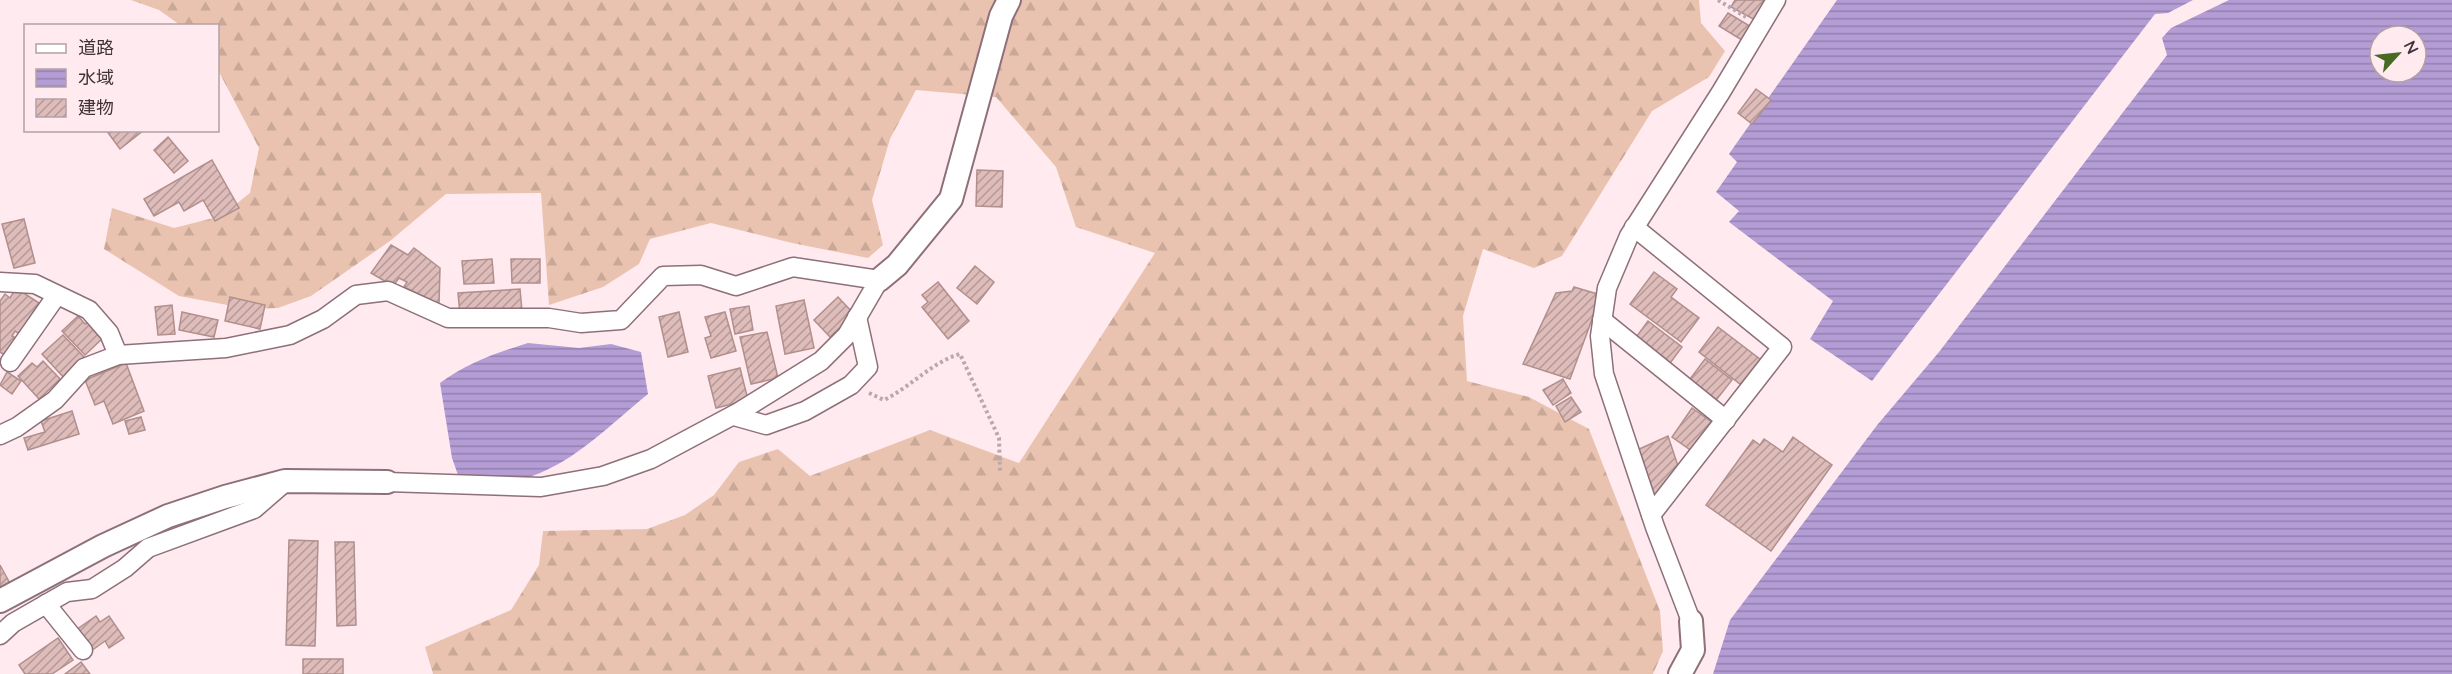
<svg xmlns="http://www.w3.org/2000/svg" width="2452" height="674" font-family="Lato,'Noto Sans JP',sans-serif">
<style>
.forest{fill:url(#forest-firs)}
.water{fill:url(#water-rules);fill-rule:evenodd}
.building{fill:url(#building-hatch);stroke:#b08f8c;stroke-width:1.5}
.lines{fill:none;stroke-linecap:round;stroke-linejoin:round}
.minor-casing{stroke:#8d7079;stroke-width:21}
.tertiary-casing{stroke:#8d7079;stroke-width:26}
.path{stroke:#baa8ae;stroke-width:4;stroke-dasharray:3 3;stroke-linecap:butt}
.minor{stroke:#fff;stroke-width:18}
.tertiary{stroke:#fff;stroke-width:22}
</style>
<defs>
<pattern id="forest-firs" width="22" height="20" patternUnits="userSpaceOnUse" patternTransform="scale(1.5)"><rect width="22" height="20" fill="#e9c3af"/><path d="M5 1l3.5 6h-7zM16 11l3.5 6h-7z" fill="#c9a897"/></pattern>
<pattern id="water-rules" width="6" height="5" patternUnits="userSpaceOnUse" patternTransform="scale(1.5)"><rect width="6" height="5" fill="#b49cd5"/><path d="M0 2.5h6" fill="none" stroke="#9480ae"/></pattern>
<pattern id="building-hatch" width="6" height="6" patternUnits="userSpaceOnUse" patternTransform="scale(1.5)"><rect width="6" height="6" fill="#debcb9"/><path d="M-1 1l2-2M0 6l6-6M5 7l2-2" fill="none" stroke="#b59997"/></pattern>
</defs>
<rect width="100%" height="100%" fill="#ffeaf0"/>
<polygon class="forest" points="131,0 1699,0 1701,23 1725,51 1709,77 1652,111 1562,256 1534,268 1483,249 1463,316 1467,381 1529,397 1589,429 1660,611 1663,651 1653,674 433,674 425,647 511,610 539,565 543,531 647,529 685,515 714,495 739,462 778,449 810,476 930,430 1019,463 1155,253 1076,227 1056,167 996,97 916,90 890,139 872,200 883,245 868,258 792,243 711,223 650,239 639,264 603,287 549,305 541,193 446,194 390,241 311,296 278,308 249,309 179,296 104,249 112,208 174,228 221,216 250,193 259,148 218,70 218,26 180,25 159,10"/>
<g class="water">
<polygon points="1837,0 2193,0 2168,13 2155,14 1872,381 1810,339 1833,301 1729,222 1739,211 1716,192 1737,162 1729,154"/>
<path d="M 2229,0 L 2452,0 L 2452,674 L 1713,674 L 1730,620 L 1878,424 L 1939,352 L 2167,55 L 2162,38 L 2171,28 ZM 2380,36 L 2416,36 L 2416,72 L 2380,72 Z"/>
<path d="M 528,343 L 579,348 L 611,344 L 641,352 L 648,394 C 612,423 576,461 532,476 C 517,481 475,477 458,475 L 452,458 L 440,383 C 467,363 496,353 528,343 Z"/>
</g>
<g class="building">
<polygon points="1735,0 1769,0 1757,21 1731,7"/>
<polygon points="1728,13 1753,28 1745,42 1719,26"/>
<polygon points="1756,89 1771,100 1752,124 1738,113"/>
<polygon points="106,130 144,130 120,149"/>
<polygon points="168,137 188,161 174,173 154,150"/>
<polygon points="212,160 239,208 215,221 203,200 184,211 179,202 154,216 144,199"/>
<polygon points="977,170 1003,171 1002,207 976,206"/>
<polygon points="24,219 35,263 14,268 2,224"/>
<polygon points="391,245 408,255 414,248 440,268 439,304 404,287 407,282 399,278 393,286 371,273"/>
<polygon points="492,259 494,283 464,284 462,261"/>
<polygon points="511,259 540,259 540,283 512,283"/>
<polygon points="975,266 994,282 977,304 957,288"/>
<polygon points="1654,272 1677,289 1671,297 1699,318 1681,342 1630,304"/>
<polygon points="938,282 969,321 948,339 922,307 928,302 922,295"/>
<polygon points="1574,287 1601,295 1570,379 1523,364 1556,293 1572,291"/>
<polygon points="16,288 39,303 19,334 15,331 12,336 19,340 8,357 0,352 0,301 5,294 10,298"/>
<polygon points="520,289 522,311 460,315 458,293"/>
<polygon points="230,297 265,305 260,329 225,321"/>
<polygon points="838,297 854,314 830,337 814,320"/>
<polygon points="804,300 814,348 785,354 776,306"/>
<polygon points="172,305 175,334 158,335 155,307"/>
<polygon points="749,306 753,330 735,334 730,309"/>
<polygon points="182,312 218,320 214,337 179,330"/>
<polygon points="679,312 688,352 668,357 659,317"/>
<polygon points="725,312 736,351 711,358 705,338 711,336 705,317"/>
<polygon points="78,316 85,324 92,319 106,335 85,355 62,331"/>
<polygon points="1648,321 1682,347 1668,366 1634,340"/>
<polygon points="1718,327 1765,363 1745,388 1699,352"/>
<polygon points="767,332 778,378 751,384 740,337"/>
<polygon points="63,335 84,357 72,368 66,380 42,354"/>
<polygon points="1705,359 1732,380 1713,404 1687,383"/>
<polygon points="43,361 60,379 39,399 18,376 32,363 37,367"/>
<polygon points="126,363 144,411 113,424 104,401 95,405 85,380"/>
<polygon points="740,368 748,400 716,408 708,376"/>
<polygon points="7,372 21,381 12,394 0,385"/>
<polygon points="1563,379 1571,393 1553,405 1543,390"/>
<polygon points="1571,397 1581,412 1565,422 1556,406"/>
<polygon points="1692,408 1716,425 1696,454 1672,437"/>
<polygon points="72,411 79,434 28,450 24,438 45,432 41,421"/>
<polygon points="141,417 145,430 129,434 125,421"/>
<polygon points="1668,436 1680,472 1654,501 1635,451"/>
<polygon points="1793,437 1832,465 1771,551 1706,505 1753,440 1760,445 1764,439 1783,452"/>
<polygon points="289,540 318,541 315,646 286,645"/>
<polygon points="335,542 354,542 356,625 337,626"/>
<polygon points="0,565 13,589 0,597"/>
<polygon points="96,616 100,622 109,616 124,638 109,648 105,641 91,651 76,630"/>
<polygon points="58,638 73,660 52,674 25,674 19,665"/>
<rect x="303" y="659" width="40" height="15"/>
<polygon points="81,662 90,674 65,674"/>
</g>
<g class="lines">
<g class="minor-casing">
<g id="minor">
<polyline points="1634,227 1782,347 1651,515"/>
<polyline points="0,282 35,284 89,310 109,333 118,355"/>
<polyline points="1602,320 1726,420"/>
<polyline points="10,362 57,295"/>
<polyline points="734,416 766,425 805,411 851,385 868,367 857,317"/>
<polyline points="0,435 17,427 55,400 84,368 118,355 226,348 290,335 323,319 356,295 388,291 448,318 549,318 581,323 621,320 663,276 701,275 736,286 793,267 879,280 847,335 821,361 739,412 651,459 603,476 541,487 387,482"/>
<polyline points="46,604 83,650"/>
<polyline points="1691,621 1655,527 1604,374 1600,336 1607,288 1629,236 1721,92 1776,0"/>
<polyline points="0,635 13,623 67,592 92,589 125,568 148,548 254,509 284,483"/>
</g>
</g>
<g class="tertiary-casing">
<g id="tertiary">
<polyline points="879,280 897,265 951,199 1001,16 1009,0"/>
<polyline points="0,601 103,546 168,516 225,497 285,481 387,482"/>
<polyline points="1680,674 1693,650 1691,621"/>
</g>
</g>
<g class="path">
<polyline points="1718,0 1746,17"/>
<path d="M 869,393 L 884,400 C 912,386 932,362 960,354 L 999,438 L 1000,471"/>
</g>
<use href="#minor" class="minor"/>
<use href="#tertiary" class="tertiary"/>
</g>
<rect x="24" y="24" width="195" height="108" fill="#ffeaf0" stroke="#b2a1a6" stroke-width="1.5"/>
<rect x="36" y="44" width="30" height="9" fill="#ffffff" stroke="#b2a1a6" stroke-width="1.5"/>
<text x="78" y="54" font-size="18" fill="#3f3337">道路</text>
<rect x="36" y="69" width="30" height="18" fill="url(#water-rules)" stroke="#b2a1a6" stroke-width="1.5"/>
<text x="78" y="84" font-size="18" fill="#3f3337">水域</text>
<rect x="36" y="99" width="30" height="18" fill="url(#building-hatch)" stroke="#b2a1a6" stroke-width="1.5"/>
<text x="78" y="114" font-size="18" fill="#3f3337">建物</text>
<g transform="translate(2398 54) rotate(63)"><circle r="28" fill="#ffeaf0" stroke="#b2a1a6" stroke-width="1.5"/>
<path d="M0-4.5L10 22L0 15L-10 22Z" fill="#486b23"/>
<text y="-9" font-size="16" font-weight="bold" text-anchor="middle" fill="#3f3337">N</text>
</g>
</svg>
